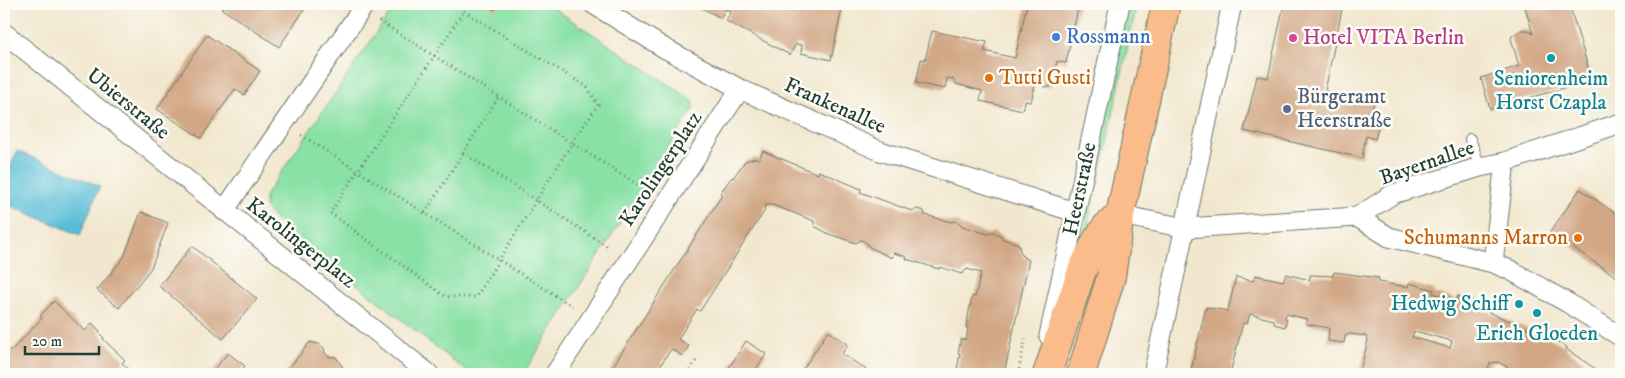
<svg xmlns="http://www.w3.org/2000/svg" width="1625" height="378" font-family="'IM FELL DW Pica',serif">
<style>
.green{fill:#89e1a5;stroke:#548f6c}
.water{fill:#59bdd7;stroke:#3c7d86}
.building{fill:#d2a785;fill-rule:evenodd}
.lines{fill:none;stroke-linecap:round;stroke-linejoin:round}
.service-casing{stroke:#69786a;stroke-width:12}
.minor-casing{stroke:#69786a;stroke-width:21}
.primary-casing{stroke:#69786a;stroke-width:30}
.path{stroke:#69786a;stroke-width:3;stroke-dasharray:1 4;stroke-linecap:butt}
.service{stroke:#fff;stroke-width:10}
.minor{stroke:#fff;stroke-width:19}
.primary{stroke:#f9bc8a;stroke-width:28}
.shop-dot{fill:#3f7fe0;stroke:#fdfcf7;stroke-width:2}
.hotel-dot{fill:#d1479c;stroke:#fdfcf7;stroke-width:2}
.culture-dot{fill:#0f9aa8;stroke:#fdfcf7;stroke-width:2}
.food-dot{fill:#e8710a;stroke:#fdfcf7;stroke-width:2}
.service-dot{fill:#5c6f8a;stroke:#fdfcf7;stroke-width:2}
.labels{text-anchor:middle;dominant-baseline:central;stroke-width:5;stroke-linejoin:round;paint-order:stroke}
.shop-label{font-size:21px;fill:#366cbe;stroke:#fdfcf7;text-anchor:start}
.hotel-label{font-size:21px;fill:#b23c85;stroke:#fdfcf7;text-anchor:start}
.food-label{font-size:21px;fill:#c56008;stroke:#fdfcf7;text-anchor:start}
.culture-label{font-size:21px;fill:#0d838f;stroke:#fdfcf7}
.service-label{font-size:21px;fill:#4e5e75;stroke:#fdfcf7;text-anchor:start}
.street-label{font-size:21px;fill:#1f3d34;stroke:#fdfcf7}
</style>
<rect width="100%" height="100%" fill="#fdfcf7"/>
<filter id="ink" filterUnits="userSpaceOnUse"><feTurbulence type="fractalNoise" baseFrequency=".02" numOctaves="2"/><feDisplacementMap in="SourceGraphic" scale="10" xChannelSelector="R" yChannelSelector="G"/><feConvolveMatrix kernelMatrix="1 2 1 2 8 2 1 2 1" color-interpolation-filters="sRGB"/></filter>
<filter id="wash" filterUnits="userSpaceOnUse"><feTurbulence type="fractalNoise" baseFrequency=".0096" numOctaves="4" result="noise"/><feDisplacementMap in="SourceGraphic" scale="20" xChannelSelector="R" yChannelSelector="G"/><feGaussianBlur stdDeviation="1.12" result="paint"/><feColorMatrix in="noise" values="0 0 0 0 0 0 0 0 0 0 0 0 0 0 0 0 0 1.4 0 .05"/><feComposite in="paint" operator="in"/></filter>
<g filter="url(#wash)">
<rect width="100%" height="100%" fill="#f2e7ce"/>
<g class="green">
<polygon points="396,4 547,4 694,101 693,109 523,374 470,374 273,218 265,207 265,196"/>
<polygon points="1129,4 1137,4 1098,183 1076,270 1071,269"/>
</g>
<polygon class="water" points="17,151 100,186 80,235 4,203 4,182"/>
<g id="blocks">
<g class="building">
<polygon points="225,4 308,4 279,47 222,9"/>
<polygon points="485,4 499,4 495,10"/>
<polygon points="694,4 843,4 831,60 801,53 802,45 796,44 790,55 726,21 731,11 725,9 721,18"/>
<polygon points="1027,4 1079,4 1066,63 1057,61 1052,83 1050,87 1044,87 1041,81 1036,81 1031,102 1025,101 1023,110 980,101 982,91 956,84 953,79 947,78 945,89 916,83 921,59 925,60 932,31 987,42 984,51 1015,58"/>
<polygon points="1284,4 1343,4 1325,91 1374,102 1370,120 1380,122 1375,139 1366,136 1362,158 1244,131 1257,76 1268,78"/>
<polygon points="1524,4 1569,4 1592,80 1490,109 1481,78 1519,66 1511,39 1512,36 1521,30 1528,30 1533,34"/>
<polygon points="207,35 260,71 244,95 235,89 201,138 157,109"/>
<polygon points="763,151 818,174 819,171 861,189 860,192 909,210 913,211 917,209 924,211 925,215 951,222 955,221 960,223 962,226 988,234 993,232 1001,236 1003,239 1019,244 1020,251 1023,257 1029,260 1004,374 956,374 960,354 958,353 961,339 966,340 968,328 966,327 972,296 975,297 981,273 967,269 962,274 939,267 939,269 906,259 907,257 894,253 892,258 869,247 867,243 861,240 856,243 829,234 816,227 814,225 814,221 773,205 766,205 764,208 765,210 700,311 697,309 678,339 689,346 682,356 671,349 655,374 608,374 722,195 720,193 732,177 733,178 745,161 755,158 759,159"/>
<polygon points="1580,189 1621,217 1621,280 1550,232"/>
<polygon points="141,212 168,223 151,268 119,308 97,290 124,257"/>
<polygon points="192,246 257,299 223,339 159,286"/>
<path d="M 1334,272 L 1379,278 L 1378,282 L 1408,287 L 1409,283 L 1434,290 L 1433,293 L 1457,300 L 1458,296 L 1482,303 L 1481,309 L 1531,330 L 1532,328 L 1545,333 L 1544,335 L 1567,347 L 1566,349 L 1603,374 L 1510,374 L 1506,372 L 1507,367 L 1498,362 L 1490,363 L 1488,369 L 1492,370 L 1491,374 L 1359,374 L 1367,344 L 1368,342 L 1366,336 L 1350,334 L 1345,336 L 1344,343 L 1328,341 L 1329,328 L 1306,324 L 1307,319 L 1286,314 L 1285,318 L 1287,319 L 1285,327 L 1274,324 L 1274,320 L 1250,314 L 1247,324 L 1243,323 L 1230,374 L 1190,374 L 1206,307 L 1228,311 L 1236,277 L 1253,281 L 1255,275 L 1283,281 L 1286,274 L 1310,280 L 1310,275 L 1333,276 ZM 1414,331 L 1452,341 L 1450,348 L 1412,337 Z"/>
<polygon points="54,301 85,331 92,323 100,331 99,333 104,338 103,339 125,360 122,363 134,374 6,374 4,372 4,353 8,348 11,351 42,318 40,316"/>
<polygon points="828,331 848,344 842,354 873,374 800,374"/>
<polygon points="746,341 766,354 753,374 725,374"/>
<polygon points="310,342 319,344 324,348 325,353 328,356 336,357 344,369 351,370 356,374 284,374"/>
<polygon points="228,353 245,366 238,374 210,374"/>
</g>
</g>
</g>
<g filter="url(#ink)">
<use href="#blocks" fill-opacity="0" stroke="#69786a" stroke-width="1"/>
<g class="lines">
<g class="service-casing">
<polyline id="service" points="1470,139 1480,167"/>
</g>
<g class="minor-casing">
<g id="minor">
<polyline points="593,4 664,48 740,89 880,151 1075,212"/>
<polyline points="4,33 429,374"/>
<polyline points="224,211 365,4"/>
<polyline points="1120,215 1186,228 1357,217 1393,194 1480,167 1505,162 1621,123"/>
<polyline points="1357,217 1389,237 1493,263 1510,270 1568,303 1621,337"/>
<polyline points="1493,263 1505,162"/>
<polyline points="1049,336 1120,4"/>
<polyline points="555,374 740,89"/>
<path d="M 1153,374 C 1181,251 1205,127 1232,4"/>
</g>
</g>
<g class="primary-casing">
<g id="primary">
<polyline points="1047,374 1082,271 1096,241 1106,227 1120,215"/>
<polyline points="1081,374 1111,277 1120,215 1166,4"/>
</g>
</g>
<g class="path">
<polygon points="464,11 587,87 598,105 572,143 476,297 446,297 330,213"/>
<polyline points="379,21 646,190"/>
<polyline points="301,135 572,306"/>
<polyline points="463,153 610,248"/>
<polyline points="425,213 499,96"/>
<polyline points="687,374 698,358"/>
<polyline points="1018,374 1026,335"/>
</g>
<use href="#service" class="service"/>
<use href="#minor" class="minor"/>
<use href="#primary" class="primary"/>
</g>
</g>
<circle class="shop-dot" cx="1056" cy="37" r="5"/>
<circle class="hotel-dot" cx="1293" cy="38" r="5"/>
<g class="culture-dot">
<circle cx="1551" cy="58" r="5"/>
<circle cx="1519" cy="304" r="5"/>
<circle cx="1537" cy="313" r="5"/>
</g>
<g class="food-dot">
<circle cx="989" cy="78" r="5"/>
<circle cx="1578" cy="238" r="5"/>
</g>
<circle class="service-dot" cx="1287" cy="109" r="5"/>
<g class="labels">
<g class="shop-label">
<text x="1066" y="37">Rossmann</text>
</g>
<g class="hotel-label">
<text x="1303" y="38">Hotel VITA Berlin</text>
</g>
<g class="food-label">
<text x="999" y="78">Tutti Gusti</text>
<text x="1568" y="238" text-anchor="end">Schumanns Marron</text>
</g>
<g class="culture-label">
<text x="1551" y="79">Seniorenheim<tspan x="1551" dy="24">Horst Czapla</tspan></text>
<text x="1509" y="304" text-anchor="end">Hedwig Schiff</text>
<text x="1537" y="334">Erich Gloeden</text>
</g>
<g class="service-label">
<text x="1297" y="97">Bürgeramt<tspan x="1297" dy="24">Heerstraße</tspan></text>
</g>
<g class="street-label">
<text transform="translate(128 104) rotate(39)">Ubierstraße</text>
<text transform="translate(835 106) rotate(24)">Frankenallee</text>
<text transform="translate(1427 163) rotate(-19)">Bayernallee</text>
<text transform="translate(661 169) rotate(-57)">Karolingerplatz</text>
<text transform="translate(1080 189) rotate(-78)">Heerstraße</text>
<text transform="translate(301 243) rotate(38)">Karolingerplatz</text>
</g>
</g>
<rect width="1625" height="378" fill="none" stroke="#fdfcf7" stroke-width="20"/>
<path d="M25 346v8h74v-8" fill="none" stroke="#1f3d34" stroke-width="2.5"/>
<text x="32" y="346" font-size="15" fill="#1f3d34" stroke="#fdfcf7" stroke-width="4" paint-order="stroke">20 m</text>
</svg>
